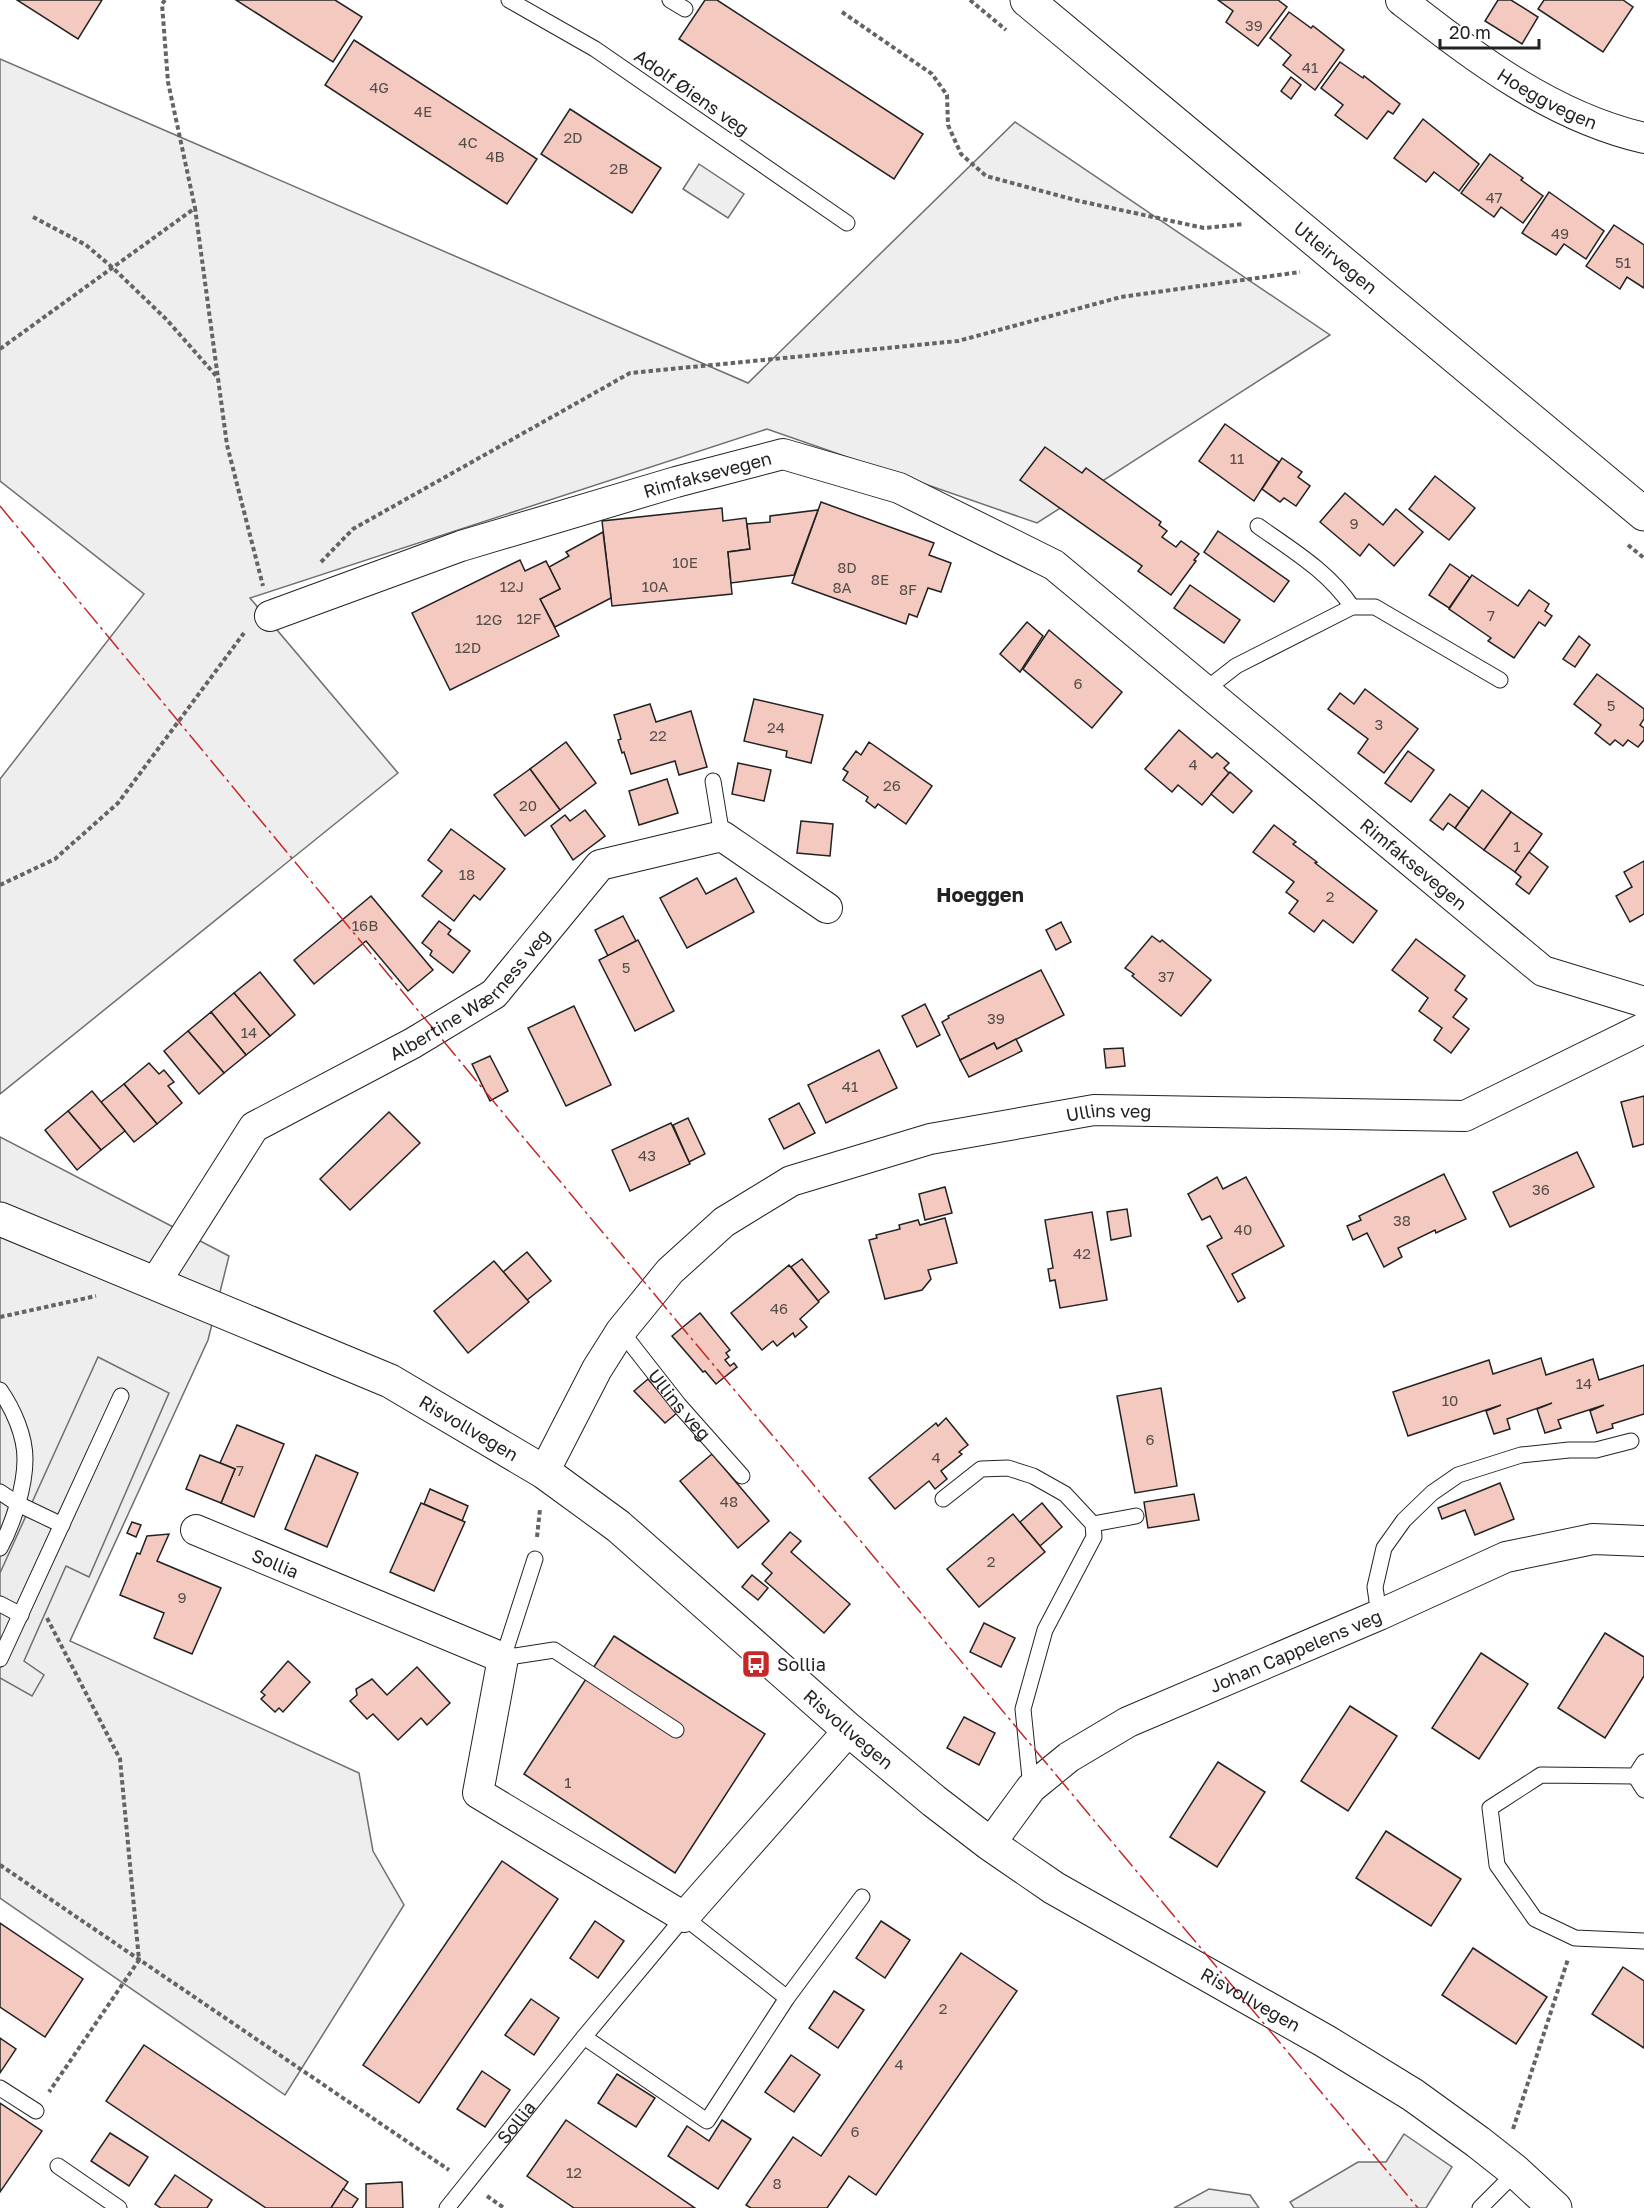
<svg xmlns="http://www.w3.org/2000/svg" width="1644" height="2208" font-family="'Golos Text',sans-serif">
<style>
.green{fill:#eee;stroke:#6f6f6f;stroke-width:1.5}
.parking{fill:#ededed;stroke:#6f6f6f;stroke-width:1.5}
.building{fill:#f3c9c0;stroke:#222;stroke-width:1.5}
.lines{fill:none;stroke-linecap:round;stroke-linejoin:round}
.service-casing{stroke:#222;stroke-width:17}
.minor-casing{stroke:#222;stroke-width:32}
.tertiary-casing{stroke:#222;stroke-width:35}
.secondary-casing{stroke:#222;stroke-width:35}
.path{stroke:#646464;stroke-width:4;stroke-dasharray:4.5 3;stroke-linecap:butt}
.service{stroke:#fff;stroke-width:15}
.minor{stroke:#fff;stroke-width:30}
.tertiary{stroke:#fff;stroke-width:33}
.secondary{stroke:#fff;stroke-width:33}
.power{stroke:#c62828;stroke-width:1.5;stroke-dasharray:21 4.5 3 4.5;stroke-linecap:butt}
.labels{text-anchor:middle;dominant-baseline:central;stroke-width:4.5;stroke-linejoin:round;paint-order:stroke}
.number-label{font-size:15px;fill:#564c4a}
.street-label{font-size:18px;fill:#222;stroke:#fff}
.poi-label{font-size:18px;fill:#222;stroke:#fff;text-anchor:start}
.neighbourhood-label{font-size:20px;font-weight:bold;fill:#222;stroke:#fff}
</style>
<rect width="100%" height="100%" fill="#fff"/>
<g class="green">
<polygon points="0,59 748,383 1015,122 1330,335 1037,523 767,429 250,598 398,773 0,1094 0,779 144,594 0,481"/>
<polygon points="699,164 744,194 728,218 683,189"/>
<polygon points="0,1137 229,1256 208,1340 70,1641 359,1773 373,1851 404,1905 285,2095 0,1898"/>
<polygon points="1209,2189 1250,2195 1259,2208 1174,2208"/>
</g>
<g class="parking">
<polygon points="98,1357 169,1393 89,1577 66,1566 24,1661 44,1675 32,1696 0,1678 0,1573"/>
<polygon points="1404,2134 1452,2167 1426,2208 1294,2208 1290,2202 1358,2162 1386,2162"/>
</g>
<g class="building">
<polygon points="17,0 102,0 78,39"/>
<polygon points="236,0 335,0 362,17 333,62"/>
<polygon points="705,0 717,0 923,134 894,179 679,39"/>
<polygon points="1218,0 1278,0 1287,7 1258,46 1226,22 1233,11"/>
<polygon points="1498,0 1511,0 1538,17 1522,44 1485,21"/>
<polygon points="1544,0 1623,0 1633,7 1603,52 1538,9"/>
<polygon points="1289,12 1311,28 1313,26 1344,50 1315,90 1283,65 1291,55 1270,38"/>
<polygon points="354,40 537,159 507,204 325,85"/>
<polygon points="1340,62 1363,78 1364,76 1400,104 1393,114 1388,111 1367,139 1335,115 1343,105 1321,88"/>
<polygon points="1291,77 1301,85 1291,99 1281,91"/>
<polygon points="570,109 661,168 632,213 541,154"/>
<polygon points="1423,119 1479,164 1459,191 1434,172 1426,182 1394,158"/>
<polygon points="1490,154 1523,178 1521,180 1543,196 1523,223 1501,207 1494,217 1461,193"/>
<polygon points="1549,192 1604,231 1586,259 1564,244 1556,255 1522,233"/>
<polygon points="1614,225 1644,245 1644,288 1627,277 1620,289 1586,266"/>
<polygon points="1225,424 1279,462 1254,501 1199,461"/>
<polygon points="1045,447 1082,473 1086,468 1161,522 1159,525 1167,531 1162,537 1176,547 1181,541 1199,554 1194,560 1196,561 1171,595 1138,571 1142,566 1020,480"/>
<polygon points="1282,458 1302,472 1298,477 1310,486 1296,506 1284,498 1280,502 1262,489"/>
<polygon points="1435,476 1475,508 1449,540 1409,509"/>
<polygon points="1345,493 1383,525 1396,509 1423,532 1394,566 1369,544 1360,556 1320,522"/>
<polygon points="821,502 934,543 929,555 951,563 941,592 928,588 917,617 909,614 906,624 792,583"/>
<polygon points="722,508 723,521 746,518 750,549 728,552 732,594 612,606 602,521"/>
<polygon points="818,510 794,575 731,583 728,552 750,549 747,524 770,522 770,516"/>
<polygon points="1218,531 1289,581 1274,602 1204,552"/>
<polygon points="603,532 611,598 555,627 540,599 560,589 549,567 569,556 566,552"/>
<polygon points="520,560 525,571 546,561 560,589 540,599 559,636 450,690 412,613"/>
<polygon points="1450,564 1470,578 1449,608 1429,595"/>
<polygon points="1472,575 1518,606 1529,590 1549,604 1545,611 1552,616 1545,626 1539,622 1514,658 1488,641 1491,638 1449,609"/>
<polygon points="1190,585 1240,620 1224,643 1174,608"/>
<polygon points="1027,622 1043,636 1020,672 1000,654"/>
<polygon points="1049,630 1122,692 1092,728 1023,669"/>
<polygon points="1579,636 1590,645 1575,667 1563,659"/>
<polygon points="1597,674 1644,709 1644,719 1640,725 1644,728 1644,740 1638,747 1628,740 1623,746 1615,740 1610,745 1595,733 1601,725 1574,704"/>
<polygon points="1365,689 1418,729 1384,773 1358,753 1368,739 1328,709 1340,693 1354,704"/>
<polygon points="754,699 823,715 811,763 786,757 787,751 744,741"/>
<polygon points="650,704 656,722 691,711 707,767 679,775 675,761 631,774 624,752 622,753 618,740 621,739 614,715"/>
<polygon points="1179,730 1212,758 1217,753 1229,763 1224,768 1229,773 1202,805 1178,785 1172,792 1145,769"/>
<polygon points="566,742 596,783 560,810 530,769"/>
<polygon points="869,742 932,786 906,824 878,804 875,808 866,801 868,797 843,780 848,772 843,769 856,751 861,755"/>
<polygon points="1408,751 1434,770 1411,802 1385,783"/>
<polygon points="738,763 771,770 764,801 732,794"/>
<polygon points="530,769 560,810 525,836 494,795"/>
<polygon points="1230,772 1252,791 1233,813 1211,794"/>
<polygon points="667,779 678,813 639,825 629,791"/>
<polygon points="1482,790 1511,812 1484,850 1455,828"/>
<polygon points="1450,794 1469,808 1455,828 1448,823 1443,830 1430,820"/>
<polygon points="585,810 605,836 573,860 551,826 565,815 570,821"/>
<polygon points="1511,812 1542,834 1515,872 1484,850"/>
<polygon points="801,821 833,824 830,856 797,853"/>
<polygon points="1274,825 1296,842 1293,844 1317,862 1315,863 1377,911 1353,943 1323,920 1314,932 1289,913 1298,901 1286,892 1294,882 1253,852"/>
<polygon points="451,829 505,869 480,900 474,895 454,921 422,896 442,871 428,860"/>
<polygon points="1529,852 1548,867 1529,894 1516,884 1521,877 1515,872"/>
<polygon points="1644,861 1644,914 1630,922 1616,896 1632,887 1624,872"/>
<polygon points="697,878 706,894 736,878 754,912 687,948 660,898"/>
<polygon points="371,896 433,970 408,991 366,941 314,984 294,960"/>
<polygon points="623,916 636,941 608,956 595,930"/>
<polygon points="439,921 451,930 448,934 470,951 453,973 430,955 432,951 422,943"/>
<polygon points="1061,922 1071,942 1056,950 1046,930"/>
<polygon points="1152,936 1160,942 1162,940 1211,980 1181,1016 1132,976 1134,974 1125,968"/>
<polygon points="1416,939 1465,976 1455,990 1467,999 1453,1017 1469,1029 1451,1053 1434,1040 1442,1028 1419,1011 1428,998 1392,970"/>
<polygon points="638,940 674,1011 635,1031 599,960"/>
<polygon points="1041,970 1064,1015 997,1049 994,1043 960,1060 942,1022 949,1018 948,1016"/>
<polygon points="260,972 295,1015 270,1036 234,993"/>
<polygon points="234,993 270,1036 246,1055 211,1012"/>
<polygon points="925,1004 940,1035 917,1047 902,1016"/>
<polygon points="574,1006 611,1085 566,1106 528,1028"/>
<polygon points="211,1012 246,1055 224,1073 188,1031"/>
<polygon points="188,1031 224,1073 199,1094 164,1051"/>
<polygon points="1016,1039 1022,1051 969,1077 960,1060 994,1043 997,1049"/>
<polygon points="1123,1048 1125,1066 1106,1068 1104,1049"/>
<polygon points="879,1050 897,1088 826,1123 808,1085"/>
<polygon points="490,1056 508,1091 490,1101 472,1064"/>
<polygon points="149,1063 159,1074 164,1070 174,1082 168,1086 182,1103 157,1124 124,1084"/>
<polygon points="124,1084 157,1124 134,1142 101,1102"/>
<polygon points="92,1091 125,1131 101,1150 68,1111"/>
<polygon points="1644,1096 1644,1144 1633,1147 1621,1102"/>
<polygon points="799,1103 815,1133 784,1149 769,1119"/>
<polygon points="68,1111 101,1150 77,1170 45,1130"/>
<polygon points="389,1112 420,1143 350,1210 320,1179"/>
<polygon points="688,1118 705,1154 689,1162 673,1125"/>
<polygon points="671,1123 690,1164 630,1191 612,1150"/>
<polygon points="1577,1152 1594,1187 1510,1227 1493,1192"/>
<polygon points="1444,1174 1466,1219 1436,1233 1435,1230 1398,1248 1402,1257 1384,1267 1367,1233 1353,1240 1347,1226 1361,1220 1359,1216"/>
<polygon points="1217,1177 1223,1189 1246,1177 1284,1246 1232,1274 1245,1298 1238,1302 1207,1246 1222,1238 1210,1216 1202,1220 1188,1194"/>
<polygon points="945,1187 952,1213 925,1220 919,1194"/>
<polygon points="1127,1209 1131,1236 1111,1240 1107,1212"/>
<polygon points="1092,1212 1107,1300 1060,1308 1055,1280 1050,1281 1048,1269 1053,1268 1045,1220"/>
<polygon points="945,1218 957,1263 928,1270 931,1279 922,1290 885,1299 869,1240 877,1238 876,1235 900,1229 899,1225 918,1220 920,1225"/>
<polygon points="527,1252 551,1281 527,1300 503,1272"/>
<polygon points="802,1259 829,1292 818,1301 791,1267"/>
<polygon points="494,1261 529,1302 468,1353 434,1311"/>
<polygon points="789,1265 819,1302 800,1319 807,1327 795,1337 793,1333 777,1346 773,1341 762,1350 731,1313"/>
<polygon points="700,1313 730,1350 726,1353 729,1357 725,1360 730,1366 734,1363 737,1367 716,1384 705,1371 703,1372 672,1336"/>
<polygon points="1541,1358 1546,1375 1593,1359 1599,1380 1644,1365 1644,1414 1612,1424 1613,1428 1597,1433 1590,1411 1604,1405 1558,1420 1561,1428 1545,1433 1537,1409 1552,1403 1507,1419 1510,1429 1494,1434 1486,1411 1501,1405 1408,1436 1393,1392 1489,1360 1493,1374"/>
<polygon points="648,1379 677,1413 665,1423 634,1391"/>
<polygon points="1161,1388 1177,1486 1135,1493 1117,1396"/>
<polygon points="946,1418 968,1445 959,1452 962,1454 941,1471 947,1479 935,1489 929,1481 895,1509 869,1478 936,1423 938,1426"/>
<polygon points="237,1425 284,1444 254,1517 221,1503 235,1469 220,1463"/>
<polygon points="712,1454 769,1521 738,1548 680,1481"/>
<polygon points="200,1455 235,1469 221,1503 186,1489"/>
<polygon points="316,1455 358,1473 327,1547 285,1529"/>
<polygon points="1500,1483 1514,1519 1475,1535 1465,1510 1442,1519 1438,1508"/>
<polygon points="430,1489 468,1506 462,1521 424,1504"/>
<polygon points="1194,1494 1199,1520 1148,1528 1144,1502"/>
<polygon points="421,1503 465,1522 434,1591 390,1572"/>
<polygon points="1042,1503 1062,1527 1040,1546 1020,1522"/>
<polygon points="1013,1514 1045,1552 979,1607 947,1569"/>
<polygon points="132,1522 141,1525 136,1537 127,1533"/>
<polygon points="790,1532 801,1541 791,1552 850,1604 824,1633 765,1581 772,1573 762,1564"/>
<polygon points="169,1534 157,1561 221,1588 192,1654 154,1638 164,1613 120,1595 137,1553 140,1554 147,1536"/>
<polygon points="752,1575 768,1588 758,1600 742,1587"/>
<polygon points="984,1623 1015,1638 1001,1667 970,1652"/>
<polygon points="1605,1633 1644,1657 1644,1676 1605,1738 1558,1708"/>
<polygon points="614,1636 765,1734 675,1873 524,1774"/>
<polygon points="1481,1653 1528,1684 1479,1759 1432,1728"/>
<polygon points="288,1661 310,1682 283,1712 279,1708 275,1712 261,1699 265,1695 261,1692"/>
<polygon points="417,1667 450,1703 427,1725 421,1718 398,1740 373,1714 367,1719 350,1701 357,1695 356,1689 372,1679 387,1695"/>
<polygon points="1350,1706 1397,1736 1348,1811 1301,1781"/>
<polygon points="964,1717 995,1733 979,1765 947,1748"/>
<polygon points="1218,1762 1265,1792 1217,1867 1170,1837"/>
<polygon points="1386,1831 1461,1879 1431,1926 1356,1878"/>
<polygon points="502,1861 558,1899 419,2103 363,2065"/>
<polygon points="595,1921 624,1941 598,1978 570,1958"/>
<polygon points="881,1921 910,1940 885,1978 856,1958"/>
<polygon points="0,1923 83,1979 45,2037 0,2007"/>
<polygon points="1473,1948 1547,1997 1516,2044 1442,1995"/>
<polygon points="961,1953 1017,1991 876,2195 849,2176 827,2208 751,2208 746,2205 793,2137 821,2156"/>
<polygon points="1623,1967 1644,1981 1644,2048 1592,2014"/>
<polygon points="834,1991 864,2010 838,2048 809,2028"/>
<polygon points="531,1999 559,2018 534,2055 505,2035"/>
<polygon points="0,2038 16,2049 0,2073"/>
<polygon points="144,2045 348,2182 331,2208 266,2208 106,2101"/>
<polygon points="791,2055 820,2075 794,2112 765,2092"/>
<polygon points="482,2071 510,2090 485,2127 457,2109"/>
<polygon points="617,2074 655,2098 636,2127 598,2103"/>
<polygon points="0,2103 42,2131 0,2192"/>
<polygon points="566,2120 695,2208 574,2208 527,2176"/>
<polygon points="722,2120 751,2139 718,2189 668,2156 687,2126 709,2141"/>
<polygon points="110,2133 148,2157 129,2186 91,2161"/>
<polygon points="175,2175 212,2200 207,2208 161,2208 155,2204"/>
<polygon points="402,2182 403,2208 366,2208 366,2184"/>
<polygon points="343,2189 358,2199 352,2208 331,2208"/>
</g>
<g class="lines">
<g class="service-casing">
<g id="service">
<polyline points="509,0 595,49 847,223"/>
<polyline points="670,0 685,9"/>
<path d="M 1258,526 C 1292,550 1329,572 1352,607"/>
<polyline points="1204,691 1236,666 1352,607 1375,607 1500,680"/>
<polyline points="713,781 722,836"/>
<path id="s1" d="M 621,1331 L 679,1405 L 742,1476"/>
<path d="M 0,1390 C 13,1409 25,1435 25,1459 C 25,1487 13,1524 0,1548"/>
<polyline points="0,1492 18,1504 62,1525"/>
<polyline points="943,1499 981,1469 1008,1468 1033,1476 1065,1494 1093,1524 1094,1537 1045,1630 1023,1709 1031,1788"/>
<polyline points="1093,1524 1136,1516"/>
<polyline points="535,1559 503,1658 554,1650 676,1730"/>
<polyline points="0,1604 21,1615"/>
<polyline points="1379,1615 1375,1587 1384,1548 1404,1520 1432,1493 1458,1475 1521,1455 1569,1450 1596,1450 1631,1441"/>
<polyline points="0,1659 121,1396"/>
<polyline points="1635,1776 1541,1775 1490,1808 1497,1865 1535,1919 1575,1938 1644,1941"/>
<polyline points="1635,1776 1644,1790"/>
<polyline points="1635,1776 1644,1762"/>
<polyline points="584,2037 707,2121 787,1998 862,1897"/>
<polyline points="0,2088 36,2111"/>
<polyline points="58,2166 119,2208"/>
<path id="s2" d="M 447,2208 L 584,2037 L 684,1917 L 787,1998"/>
<polyline points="1480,2208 1516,2172"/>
</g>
</g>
<g class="minor-casing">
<g id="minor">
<path id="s3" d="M 1401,0 C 1476,58 1550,116 1644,138"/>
<path id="s4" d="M 270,616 L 461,546 L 676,482 L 783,454 L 899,488 L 1054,565 L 1543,971 L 1644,1002"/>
<path id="s5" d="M 155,1283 L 254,1127 L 413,1043 L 494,994 L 600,865 L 722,836 L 827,908"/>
<path id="s6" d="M 544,1472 L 597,1369 L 621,1331 L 670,1271 L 724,1222 L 791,1181 L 930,1139 L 1094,1110 L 1465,1116 L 1644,1028"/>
<path id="s7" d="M 196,1530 L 503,1658 L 478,1793 L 684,1917 L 849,1730"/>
<path id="s8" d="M 990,1844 L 1031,1788 L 1069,1757 L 1128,1722 L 1379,1615 L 1506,1557 L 1593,1539 L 1644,1541"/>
</g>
</g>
<g class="tertiary-casing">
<g id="tertiary">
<path id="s9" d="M 0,1219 L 390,1381 L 544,1472 L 618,1526 L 849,1730 L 934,1801 L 990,1844 L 1054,1888 L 1325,2041 L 1413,2095 L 1478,2142 L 1516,2172 L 1555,2208"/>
</g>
</g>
<g class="secondary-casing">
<g id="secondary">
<path id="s10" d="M 1027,0 L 1644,514"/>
</g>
</g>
<g class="path">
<polyline points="165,0 162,4 168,82 195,208"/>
<polyline points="970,0 1006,30"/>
<polyline points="842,12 932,74 947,95 948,125 961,154 986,176 1079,201 1204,228 1243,224"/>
<polyline points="33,217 86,245 113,268 167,320 218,378"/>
<polyline points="0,349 195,208 227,445 263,586"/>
<polyline points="1628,545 1644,558"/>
<polyline points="321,562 353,529 630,373 958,341 1121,297 1300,272"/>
<polyline points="0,885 55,859 118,803 244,633"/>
<polyline points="0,1317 96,1296"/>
<polyline points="537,1537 540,1509"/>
<polyline points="47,1618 120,1759 139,1960 49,2092"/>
<polyline points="0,1865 449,2170"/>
<polyline points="1513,2129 1568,1959"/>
<polyline points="487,2196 504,2208"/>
</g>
<use href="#service" class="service"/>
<use href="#minor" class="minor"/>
<use href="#tertiary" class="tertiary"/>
<use href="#secondary" class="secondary"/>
<polyline class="power" points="0,506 513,1125 1418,2208"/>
</g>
<defs>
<g id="bus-square" transform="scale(1.5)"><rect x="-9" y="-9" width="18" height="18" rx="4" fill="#c62828" stroke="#fff"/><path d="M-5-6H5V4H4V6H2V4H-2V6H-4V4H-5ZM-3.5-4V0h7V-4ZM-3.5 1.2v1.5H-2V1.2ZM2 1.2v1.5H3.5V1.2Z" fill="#fff"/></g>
</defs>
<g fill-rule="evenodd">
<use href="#bus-square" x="756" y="1664"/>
</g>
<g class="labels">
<g class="number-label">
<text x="1254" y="25">39</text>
<text x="1310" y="67">41</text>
<text x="379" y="87">4G</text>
<text x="423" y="111">4E</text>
<text x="573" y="137">2D</text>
<text x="468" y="142">4C</text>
<text x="495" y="156">4B</text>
<text x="619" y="168">2B</text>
<text x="1494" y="197">47</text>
<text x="1560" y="233">49</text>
<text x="1623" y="262">51</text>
<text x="1237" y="458">11</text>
<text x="1354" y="523">9</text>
<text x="685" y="562">10E</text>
<text x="847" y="567">8D</text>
<text x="880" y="579">8E</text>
<text x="512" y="586">12J</text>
<text x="655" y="586">10A</text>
<text x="842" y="587">8A</text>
<text x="908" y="589">8F</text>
<text x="1491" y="615">7</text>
<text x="529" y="618">12F</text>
<text x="489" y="619">12G</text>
<text x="468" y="647">12D</text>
<text x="1078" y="683">6</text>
<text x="1611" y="705">5</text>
<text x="1379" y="724">3</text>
<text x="776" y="727">24</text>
<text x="658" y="735">22</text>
<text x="1193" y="764">4</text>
<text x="892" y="785">26</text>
<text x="528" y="805">20</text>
<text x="1517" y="846">1</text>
<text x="467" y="874">18</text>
<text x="1330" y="896">2</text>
<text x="365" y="925">16B</text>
<text x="626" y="967">5</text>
<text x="1166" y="976">37</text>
<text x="996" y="1018">39</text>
<text x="249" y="1032">14</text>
<text x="850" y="1086">41</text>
<text x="647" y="1155">43</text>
<text x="1541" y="1189">36</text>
<text x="1402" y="1220">38</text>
<text x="1243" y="1229">40</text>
<text x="1082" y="1253">42</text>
<text x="779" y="1308">46</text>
<text x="1584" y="1383">14</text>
<text x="1450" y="1400">10</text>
<text x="1150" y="1439">6</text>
<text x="936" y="1457">4</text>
<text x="240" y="1470">7</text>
<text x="729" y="1501">48</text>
<text x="991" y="1561">2</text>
<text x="182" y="1597">9</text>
<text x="568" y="1782">1</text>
<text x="943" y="2008">2</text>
<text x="899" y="2064">4</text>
<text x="855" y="2131">6</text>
<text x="574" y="2172">12</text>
<text x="777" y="2183">8</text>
</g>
<g class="street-label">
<text transform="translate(692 92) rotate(35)">Adolf Øiens veg</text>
<text stroke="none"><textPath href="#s3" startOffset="177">Hoeggvegen</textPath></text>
<text stroke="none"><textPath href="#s10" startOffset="402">Utleirvegen</textPath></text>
<text stroke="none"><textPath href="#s4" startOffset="460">Rimfaksevegen</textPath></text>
<text stroke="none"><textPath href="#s4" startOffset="1300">Rimfaksevegen</textPath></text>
<text stroke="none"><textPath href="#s5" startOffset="440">Albertine Wærness veg</textPath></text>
<text stroke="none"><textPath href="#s6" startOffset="716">Ullins veg</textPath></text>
<text stroke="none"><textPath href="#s1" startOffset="94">Ullins veg</textPath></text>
<text stroke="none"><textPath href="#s9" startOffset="514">Risvollvegen</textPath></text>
<text stroke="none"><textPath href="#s7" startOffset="86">Sollia</textPath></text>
<text stroke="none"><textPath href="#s8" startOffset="369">Johan Cappelens veg</textPath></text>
<text stroke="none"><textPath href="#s9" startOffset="1000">Risvollvegen</textPath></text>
<text stroke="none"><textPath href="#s9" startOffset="1486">Risvollvegen</textPath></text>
<text stroke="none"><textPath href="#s2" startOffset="110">Sollia</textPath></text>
</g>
<g class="poi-label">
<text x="777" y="1664">Sollia</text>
</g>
<g class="neighbourhood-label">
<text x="980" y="894">Hoeggen</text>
</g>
</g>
<path d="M1440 39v9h99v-9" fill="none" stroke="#222222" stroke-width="3"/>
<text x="1449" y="39" font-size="18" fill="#222222" stroke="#ffffff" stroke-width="4.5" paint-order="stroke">20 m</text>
</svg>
